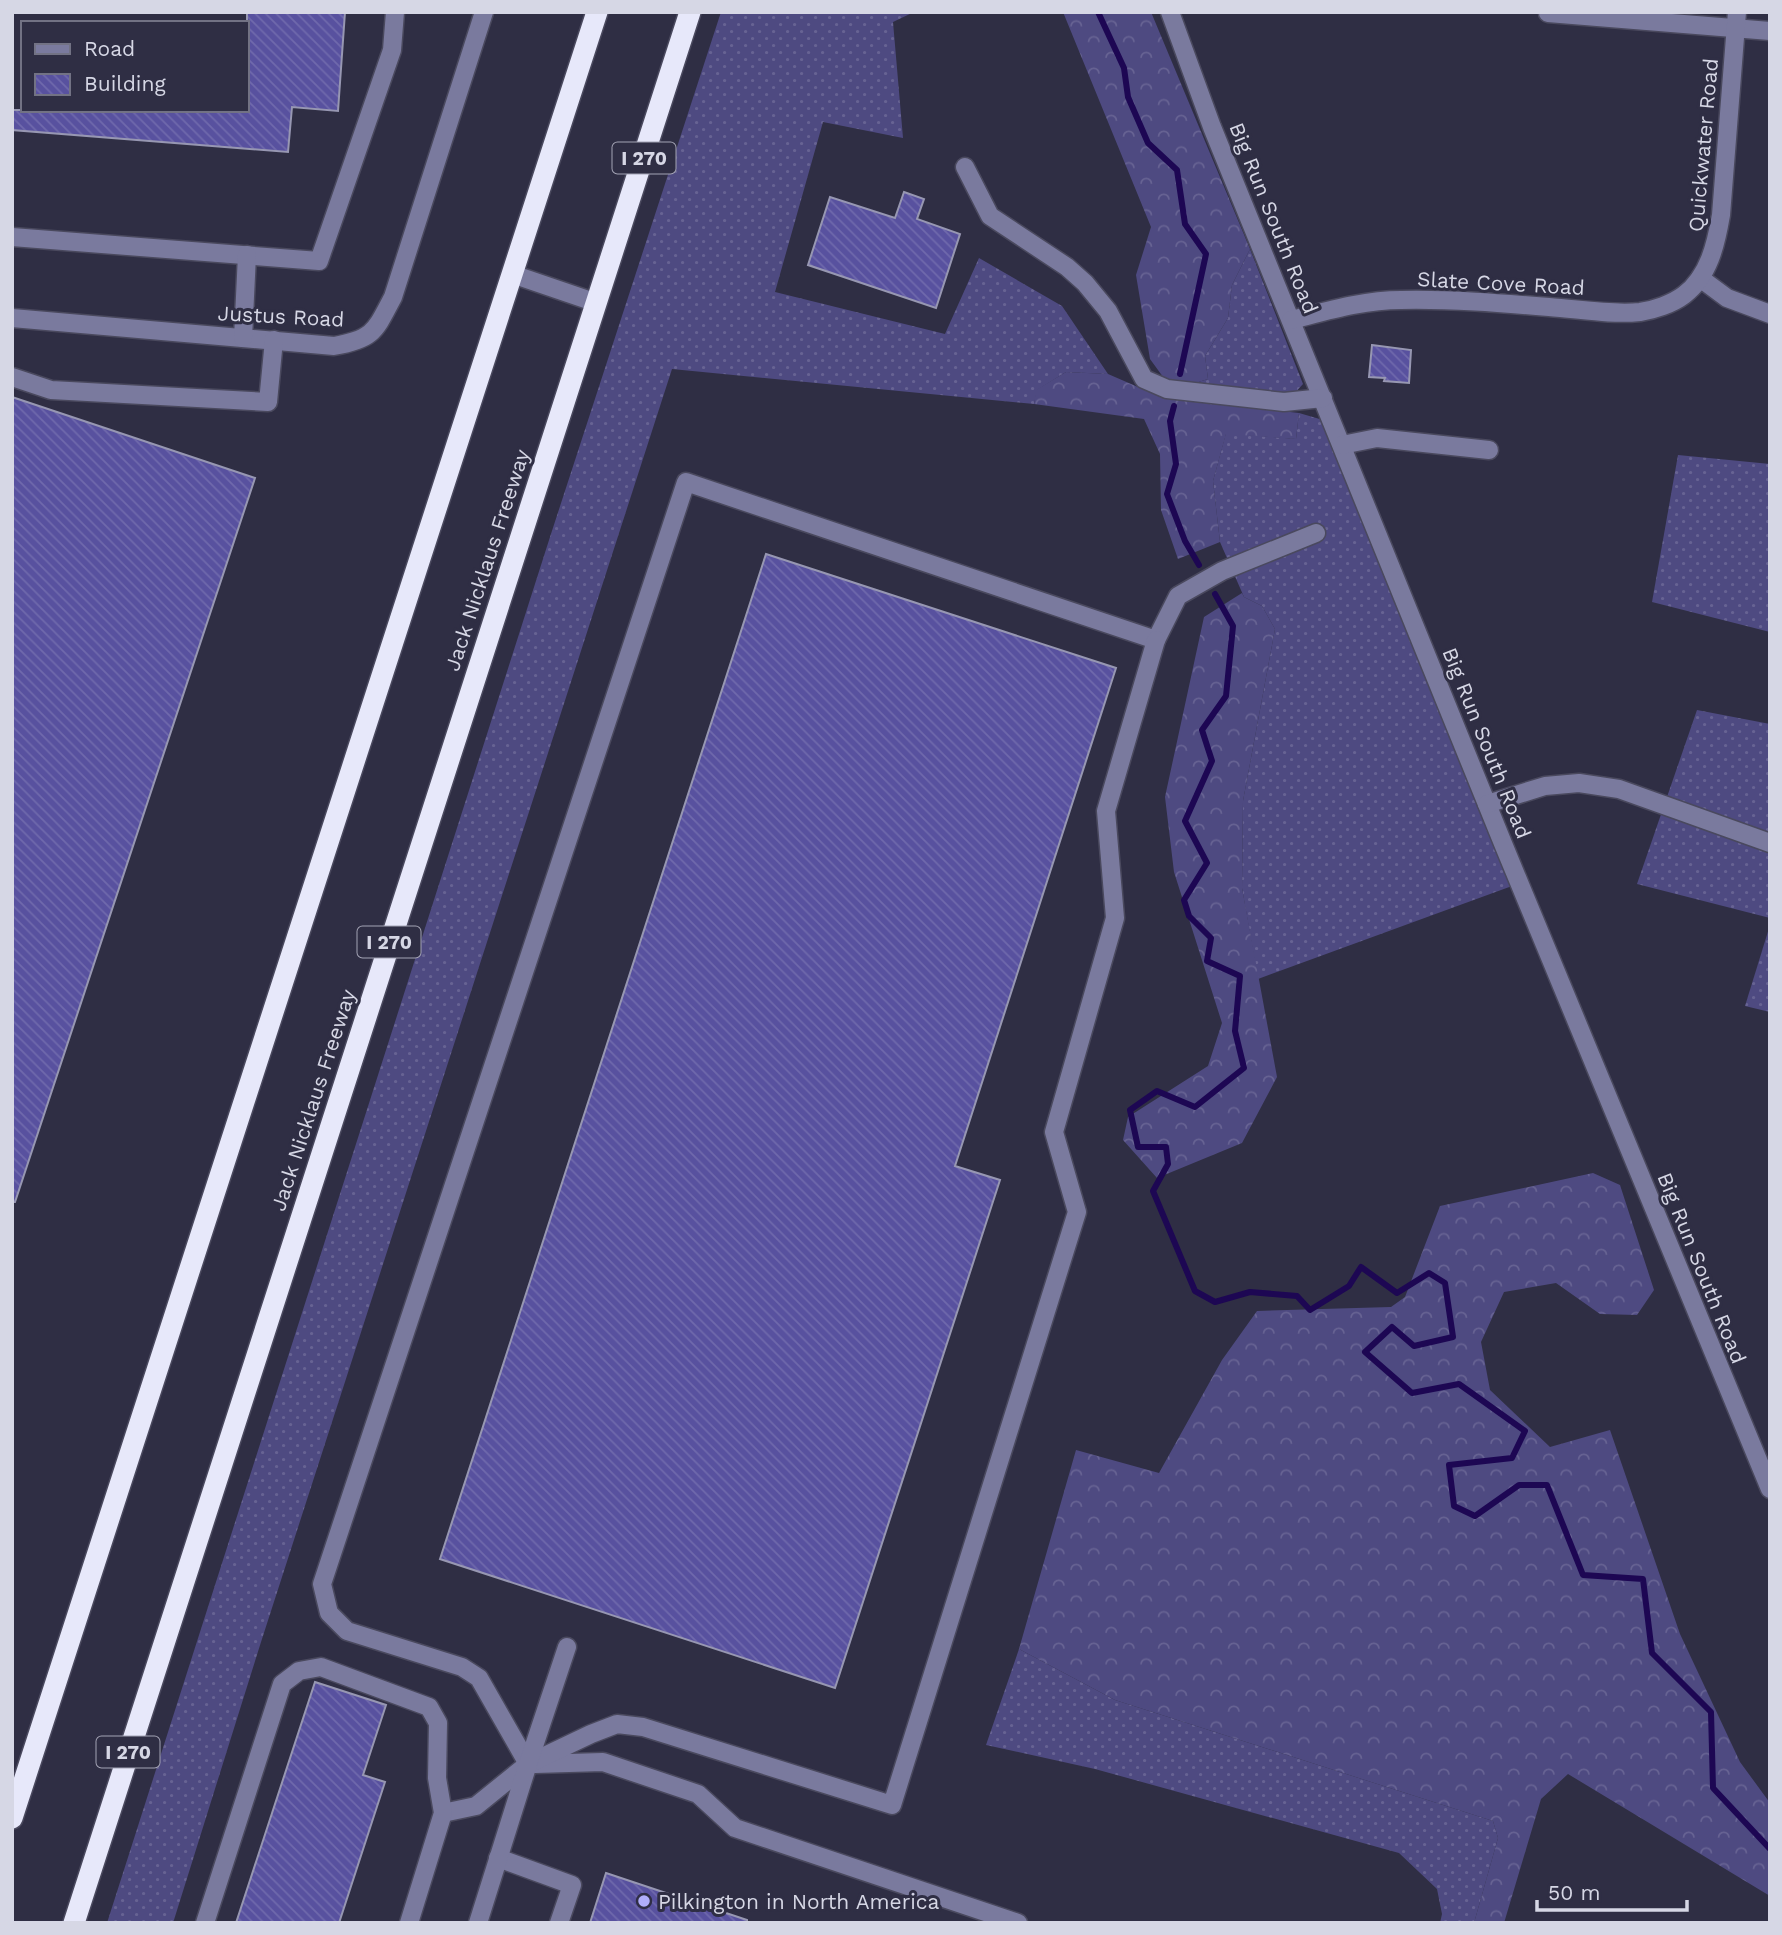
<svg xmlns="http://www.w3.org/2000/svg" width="1782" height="1935" font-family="'Work Sans',sans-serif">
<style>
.grass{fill:url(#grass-dots)}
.forest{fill:url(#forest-crowns)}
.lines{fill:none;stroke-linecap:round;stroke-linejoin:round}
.stream{stroke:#1d0753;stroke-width:6}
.building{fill:url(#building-back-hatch);stroke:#9797b2;stroke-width:2}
.minor-casing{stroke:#4a495e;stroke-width:21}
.highway-casing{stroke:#4a495e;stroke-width:24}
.minor{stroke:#7a7a9e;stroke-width:18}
.highway{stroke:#e7e8fa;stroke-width:21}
.poi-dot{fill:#b0aefa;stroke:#2f2e44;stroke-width:2.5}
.labels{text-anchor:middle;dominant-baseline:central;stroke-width:6;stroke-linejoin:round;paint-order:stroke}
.shield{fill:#2f2e44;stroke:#a4a4b5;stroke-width:2}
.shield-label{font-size:19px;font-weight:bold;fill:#d6d7e5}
.street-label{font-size:21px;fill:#d6d7e5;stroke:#2f2e44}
.poi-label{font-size:21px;fill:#d6d7e5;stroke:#2f2e44;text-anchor:start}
</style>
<defs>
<pattern id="grass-dots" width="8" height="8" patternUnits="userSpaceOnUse" patternTransform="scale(1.75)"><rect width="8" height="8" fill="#4e4a81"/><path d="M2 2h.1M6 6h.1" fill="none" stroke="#676393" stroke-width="1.8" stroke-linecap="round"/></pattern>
<pattern id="forest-crowns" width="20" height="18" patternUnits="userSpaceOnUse" patternTransform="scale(1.75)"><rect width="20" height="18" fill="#4e4a81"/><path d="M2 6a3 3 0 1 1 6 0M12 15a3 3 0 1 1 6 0" fill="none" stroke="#676393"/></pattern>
<pattern id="building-back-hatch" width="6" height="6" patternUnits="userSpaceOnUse" patternTransform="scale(1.75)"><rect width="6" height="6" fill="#58519f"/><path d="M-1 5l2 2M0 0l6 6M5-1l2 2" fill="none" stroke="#6f69ac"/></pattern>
</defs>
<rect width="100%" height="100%" fill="#2f2e44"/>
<g class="grass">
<polygon points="721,12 914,12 893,22 903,138 823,122 775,292 945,334 979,258 1062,306 1108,374 1066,372 1037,390 1034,404 672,369 261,1642 173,1923 107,1923 550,537"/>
<polygon points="1250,249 1303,384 1293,395 1189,385 1208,379 1205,356 1228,318 1232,285"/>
<polygon points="1299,413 1323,420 1512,886 1258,979 1242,888 1243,801 1275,629 1262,606 1244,597 1220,542 1213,481 1226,433 1296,439"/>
<polygon points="1678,455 1770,464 1770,632 1652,602"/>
<polygon points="1697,710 1770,724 1770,918 1637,884"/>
<polygon points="1770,925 1770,1012 1745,1006"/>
<polygon points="1019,1649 1115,1700 1493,1821 1498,1838 1474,1923 1440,1923 1442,1914 1437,1889 1399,1853 1095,1769 986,1745"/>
</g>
<g class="forest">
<polygon points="1063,12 1151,12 1250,249 1232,285 1228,318 1205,356 1208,379 1189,385 1166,381 1150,359 1136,275 1151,227"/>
<polygon points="1066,372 1108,374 1161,397 1299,413 1296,439 1226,434 1213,481 1220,542 1178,559 1161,510 1160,454 1144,419 1034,404 1036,390"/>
<polygon points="1242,593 1244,597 1262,606 1275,629 1243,801 1242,888 1277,1077 1242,1143 1157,1178 1123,1140 1128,1117 1208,1066 1222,1023 1174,872 1165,797 1204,617"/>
<polygon points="1593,1173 1620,1185 1654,1290 1637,1315 1600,1314 1556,1283 1504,1292 1481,1342 1490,1390 1550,1447 1610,1430 1680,1634 1740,1762 1770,1803 1770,1896 1568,1774 1541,1799 1504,1923 1474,1923 1498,1838 1493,1821 1115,1700 1019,1649 1076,1450 1159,1473 1222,1360 1257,1311 1391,1307 1405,1297 1440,1206"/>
</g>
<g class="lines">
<g class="stream">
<polyline points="1098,12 1124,68 1128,97 1148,143 1177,170 1185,224 1206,254 1180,374"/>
<polyline points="1174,406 1170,421 1176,464 1167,494 1185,541 1199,565"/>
<polyline points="1215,594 1233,626 1226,696 1202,730 1212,761 1185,821 1207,863 1184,900 1189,916 1211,938 1207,961 1240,976 1235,1031 1244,1068 1195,1107 1157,1091 1130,1110 1138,1147 1166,1147 1168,1164 1153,1191 1195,1291 1215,1302 1250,1292 1297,1296 1310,1310 1349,1286 1361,1267 1397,1293 1429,1273 1445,1283 1453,1337 1414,1346 1392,1327 1365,1352 1412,1393 1459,1384 1525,1431 1512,1458 1449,1465 1454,1506 1475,1516 1519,1485 1547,1485 1583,1575 1643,1579 1652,1653 1711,1712 1713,1788 1770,1849"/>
</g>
</g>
<g class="building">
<polygon points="247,12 345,12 338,111 292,107 288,152 12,130 12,110 247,110"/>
<polygon points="904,192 924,199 917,219 960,234 936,308 808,265 830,197 895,218"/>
<polygon points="1372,345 1411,350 1409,383 1384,381 1385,378 1369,377"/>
<polygon points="12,397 255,478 15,1202 12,1202"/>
<polygon points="766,554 1116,668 955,1166 1000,1180 835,1688 440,1559"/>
<polygon points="315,1682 386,1705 363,1775 385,1782 339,1923 236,1923"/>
<polygon points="606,1873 747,1920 747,1923 590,1923"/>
</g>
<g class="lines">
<g class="minor-casing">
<g id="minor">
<polyline points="1170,12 1212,127 1504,846 1770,1489"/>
<polyline points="1548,13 1770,31"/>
<polyline points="965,167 990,216 1067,267 1085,283 1108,311 1144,379 1167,389 1284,402 1323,398"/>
<polyline points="12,237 319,261 392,50 395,12"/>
<polyline points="512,274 597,303"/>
<polyline points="1700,278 1727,298 1770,314"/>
<path d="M 12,318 L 334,346 C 374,339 375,331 393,297 L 484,12"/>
<path d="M 1291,320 C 1327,311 1363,300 1401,300 C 1450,299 1500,303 1549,307 C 1579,309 1610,315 1640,312 C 1654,310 1672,304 1684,295 C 1709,276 1716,244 1721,215 L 1737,12"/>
<polyline points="243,338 247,255"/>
<polyline points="12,377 51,390 268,402 274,340"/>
<polyline points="1342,445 1377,438 1489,450"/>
<polyline points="1487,804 1545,786 1579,783 1619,789 1770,843"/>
<polyline points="528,1764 479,1678 462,1667 347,1631 329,1613 322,1584 686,482 1156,640 1178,596 1222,571 1316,533"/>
<polyline points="535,1764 603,1762 698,1794 735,1828 1018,1923"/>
<polyline points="443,1813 476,1806 528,1764 591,1734 617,1724 643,1727 892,1805 1077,1212 1054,1132 1115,918 1106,811 1156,640"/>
<polyline points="498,1858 572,1885 559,1923"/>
<polyline points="205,1923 282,1684 299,1671 321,1667 429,1707 438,1723 437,1778 443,1813 409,1923"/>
<polyline points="478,1923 528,1764 567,1647"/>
</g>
</g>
<g class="highway-casing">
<g id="highway">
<polyline points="12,1818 597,12"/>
<polyline points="74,1923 690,12"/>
</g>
</g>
<use href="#minor" class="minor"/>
<use href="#highway" class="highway"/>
</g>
<circle class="poi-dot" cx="644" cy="1901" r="7"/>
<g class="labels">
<g class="shield">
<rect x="612.5" y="142.5" width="63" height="31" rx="5"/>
<rect x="357.5" y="926.5" width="63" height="31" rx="5"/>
<rect x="96.5" y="1736.5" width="63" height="31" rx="5"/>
</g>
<g class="shield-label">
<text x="644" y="158">I 270</text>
<text x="389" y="942">I 270</text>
<text x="128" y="1752">I 270</text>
</g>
<g class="street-label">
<text transform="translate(1703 145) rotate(-85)">Quickwater Road</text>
<text transform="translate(1274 218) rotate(68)">Big Run South Road</text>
<text transform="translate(1501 283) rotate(3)">Slate Cove Road</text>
<text transform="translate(281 316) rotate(3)">Justus Road</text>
<text transform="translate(487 560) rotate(-72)">Jack Nicklaus Freeway</text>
<text transform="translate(1487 743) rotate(68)">Big Run South Road</text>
<text transform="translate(313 1100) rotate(-72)">Jack Nicklaus Freeway</text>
<text transform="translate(1702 1268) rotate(68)">Big Run South Road</text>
</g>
<g class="poi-label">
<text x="658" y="1901">Pilkington in North America</text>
</g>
</g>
<rect width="1782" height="1935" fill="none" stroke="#d6d7e5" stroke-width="28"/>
<rect x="21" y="21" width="228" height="91" fill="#2f2e44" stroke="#727284" stroke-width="2"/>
<rect x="35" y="44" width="35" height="10" fill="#7a7a9e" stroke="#727284" stroke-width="2"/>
<text x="84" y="56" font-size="21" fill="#d6d7e5">Road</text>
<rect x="35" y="74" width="35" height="21" fill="url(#building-back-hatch)" stroke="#727284" stroke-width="2"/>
<text x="84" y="91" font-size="21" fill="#d6d7e5">Building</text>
<path d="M1537 1900v10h150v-10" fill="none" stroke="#d6d7e5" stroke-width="3.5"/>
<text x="1548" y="1900" font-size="21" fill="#d6d7e5" stroke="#2f2e44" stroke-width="5" paint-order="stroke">50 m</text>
</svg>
